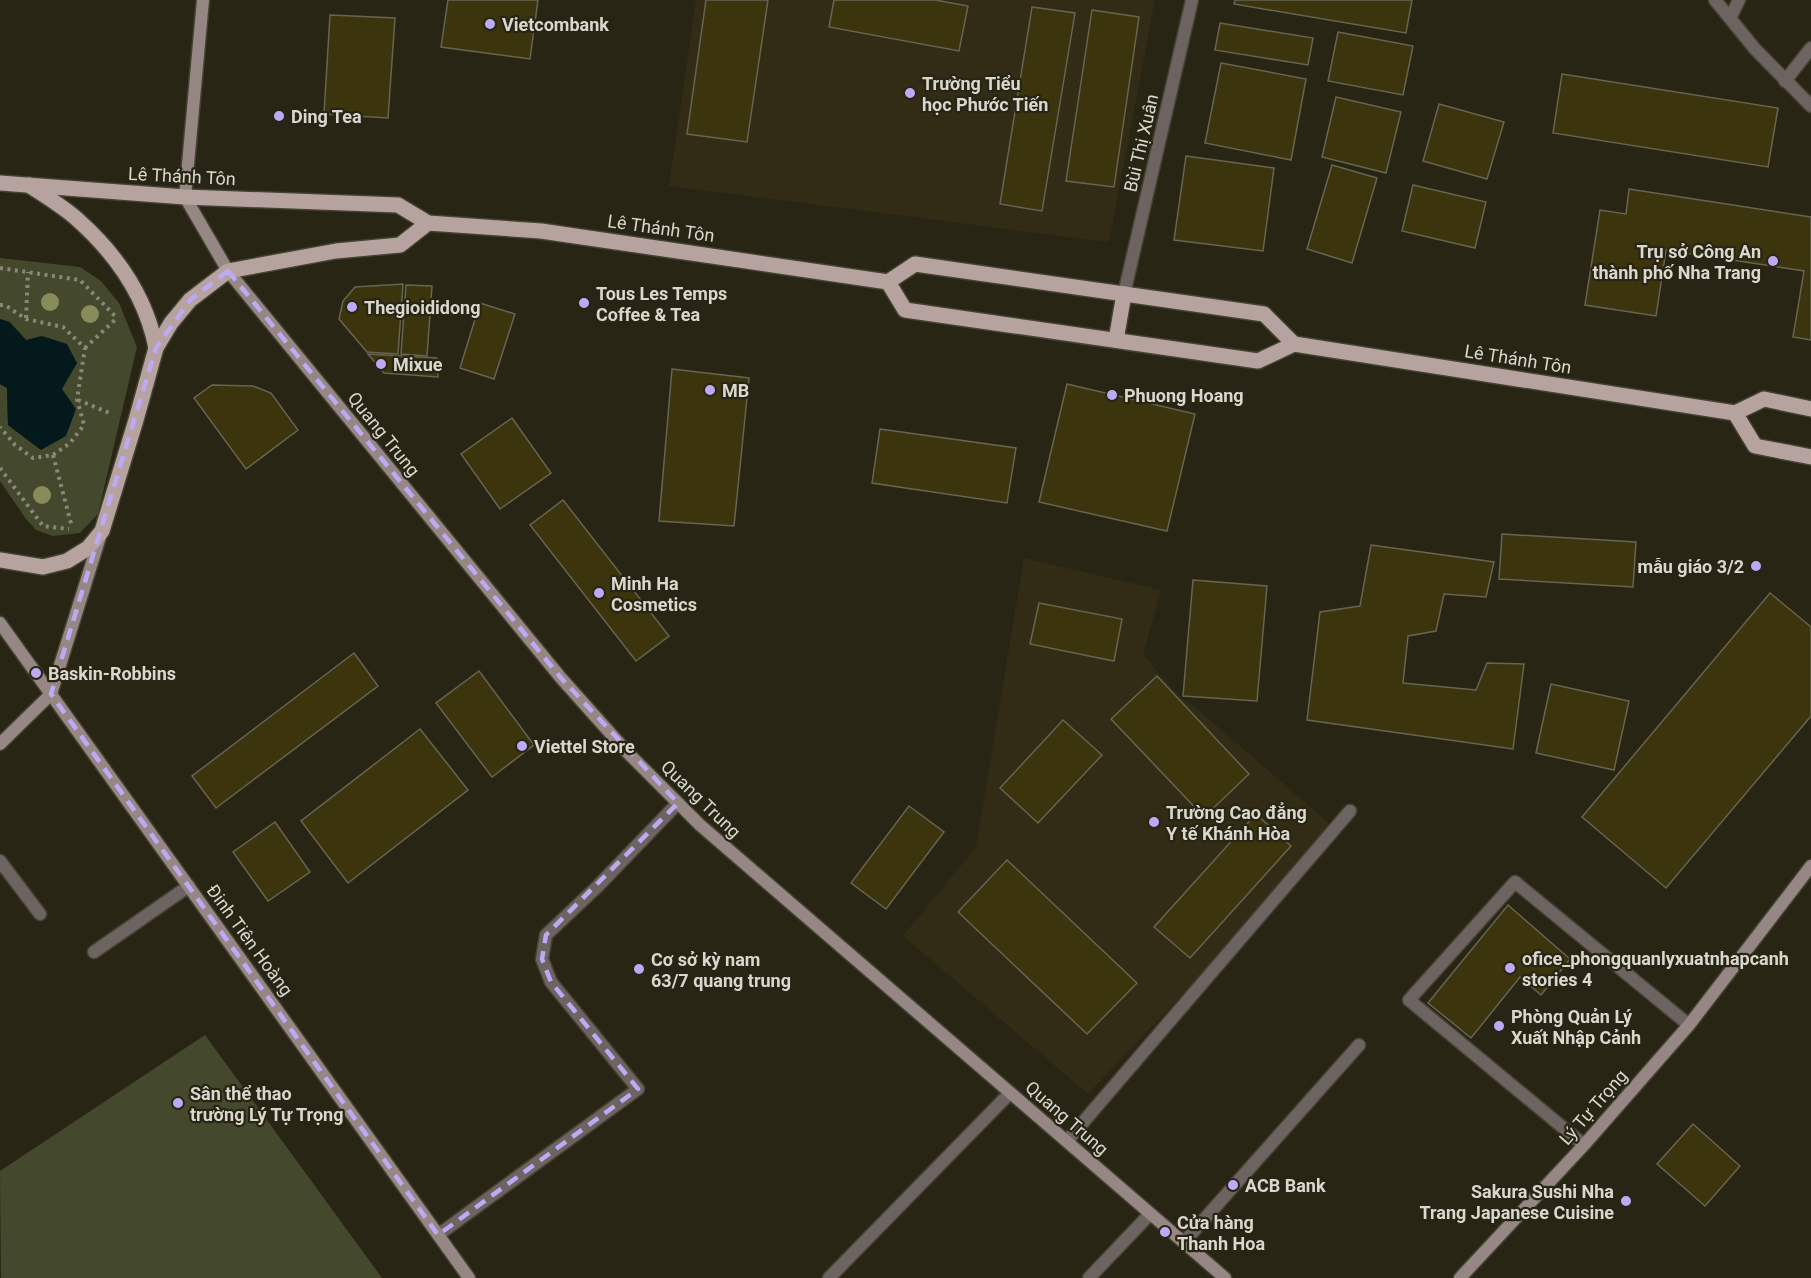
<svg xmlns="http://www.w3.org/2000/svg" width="1811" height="1278" font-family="Roboto,sans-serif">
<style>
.built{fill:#322c16}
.green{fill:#44482d}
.water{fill:#04191c}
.building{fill:#3c340d;stroke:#676452;stroke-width:1.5}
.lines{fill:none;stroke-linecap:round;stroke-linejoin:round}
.lane-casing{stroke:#444233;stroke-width:15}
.street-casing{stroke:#444233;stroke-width:15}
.secondary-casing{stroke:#444233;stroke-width:15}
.primary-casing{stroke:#444233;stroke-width:18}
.path{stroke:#89877a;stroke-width:4;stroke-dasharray:3 4.5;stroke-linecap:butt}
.lane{stroke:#6d6462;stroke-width:12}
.street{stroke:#6d6462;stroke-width:12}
.secondary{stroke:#968784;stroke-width:12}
.primary{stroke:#b6a39f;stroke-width:15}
.tree{fill:#878c5a}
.marked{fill:none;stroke:#bea9f5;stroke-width:4.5;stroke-dasharray:12 8;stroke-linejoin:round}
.poi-dot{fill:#bea9f5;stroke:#282515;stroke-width:2}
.labels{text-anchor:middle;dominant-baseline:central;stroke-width:4.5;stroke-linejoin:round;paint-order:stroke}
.poi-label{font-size:18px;font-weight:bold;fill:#dad8ce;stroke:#282515;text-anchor:start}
.street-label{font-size:18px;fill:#dad8ce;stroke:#282515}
</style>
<rect width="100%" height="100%" fill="#282515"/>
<g class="built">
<polygon points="696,0 1155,0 1109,242 669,186"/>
<polygon points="1024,558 1161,590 1143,655 1181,698 1196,708 1338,831 1088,1094 903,936 976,847"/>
</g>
<g class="green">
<polygon points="0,258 80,267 101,281 119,303 137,347 98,514 80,533 53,536 36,530 26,519 0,481 0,384 7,388 8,425 41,450 26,340 10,322 0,319"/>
<polygon points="205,1035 382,1278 1,1278 0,1171"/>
</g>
<polygon class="water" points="0,319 9,322 26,340 42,336 67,344 77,363 62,389 76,409 66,436 41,450 8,425 7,388 0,384"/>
<g class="building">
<polygon points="448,0 538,0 530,59 441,47"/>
<polygon points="706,0 768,0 747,142 687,134"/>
<polygon points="834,0 935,0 968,6 959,51 829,27"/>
<polygon points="1235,0 1412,0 1406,33 1234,4"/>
<polygon points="1032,7 1075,13 1042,211 1000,204"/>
<polygon points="1092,10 1139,17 1114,187 1066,181"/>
<polygon points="330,15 395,18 388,118 324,114"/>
<polygon points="1220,23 1313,38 1308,65 1215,50"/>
<polygon points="1338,32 1413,46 1403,95 1328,81"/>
<polygon points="1221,63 1306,79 1291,160 1205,143"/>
<polygon points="1562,74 1778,108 1768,167 1553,133"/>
<polygon points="1336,97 1401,112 1386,173 1322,157"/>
<polygon points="1439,104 1504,122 1487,179 1423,161"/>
<polygon points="1186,156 1274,168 1263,251 1174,240"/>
<polygon points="1332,165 1377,178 1352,263 1307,249"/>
<polygon points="1413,185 1486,202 1475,248 1402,231"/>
<polygon points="1629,189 1811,217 1811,340 1793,337 1804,271 1666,250 1656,316 1585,305 1600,210 1626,214"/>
<polygon points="403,284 398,354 367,352 339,319 343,301 355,287"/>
<polygon points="406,285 432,286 427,356 401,354"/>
<polygon points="480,303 515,314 494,379 460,368"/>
<polygon points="368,354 437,358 438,377 384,373"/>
<polygon points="672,369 749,378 734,526 659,521"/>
<polygon points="1067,384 1195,414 1167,531 1039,502"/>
<polygon points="212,385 253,386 271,393 298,430 246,469 194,398"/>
<polygon points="512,418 551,473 500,509 461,454"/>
<polygon points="880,429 1016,448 1007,503 872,483"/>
<polygon points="563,500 669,636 636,661 530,525"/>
<polygon points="1502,534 1636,542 1633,587 1499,579"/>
<polygon points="1371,545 1494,562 1486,597 1444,594 1436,631 1408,636 1403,683 1476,690 1487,663 1524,664 1513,749 1307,720 1320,612 1360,606"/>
<polygon points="1193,580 1267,586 1257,701 1183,696"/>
<polygon points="1770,593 1811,627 1811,716 1666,888 1582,817"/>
<polygon points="1039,603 1122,619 1114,661 1030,644"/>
<polygon points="354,653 378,686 216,808 192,776"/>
<polygon points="479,671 534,745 492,777 436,703"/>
<polygon points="1157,676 1249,774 1204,817 1111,719"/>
<polygon points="1551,684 1629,701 1614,770 1536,753"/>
<polygon points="1063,720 1102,755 1038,823 1000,788"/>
<polygon points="420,729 468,790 348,883 301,821"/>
<polygon points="909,806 944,832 886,909 851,883"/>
<polygon points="1256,814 1291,846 1190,958 1154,927"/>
<polygon points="275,822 310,872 268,901 233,852"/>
<polygon points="1007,860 1137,983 1087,1034 958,912"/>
<polygon points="1508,905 1570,959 1541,995 1520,977 1471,1038 1428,1003"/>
<polygon points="1693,1124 1740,1166 1705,1206 1657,1164"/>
</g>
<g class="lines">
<g class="lane-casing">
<g id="lane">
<polyline points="1785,81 1811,48"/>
<polyline points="1067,1141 1350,811"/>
<polyline points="1584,1145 1409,1000 1515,882 1689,1025"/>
<polyline points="829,1278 1010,1093"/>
</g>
</g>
<g class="street-casing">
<g id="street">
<polyline points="1715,0 1755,49 1811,106"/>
<polyline points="1730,18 1739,0"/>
<polyline points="1124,294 1192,0"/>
<polyline points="0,861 40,914"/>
<polyline points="94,952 189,886"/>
<polyline points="438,1235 638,1089 551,982 542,959 546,935 597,887 678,803"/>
<polyline points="1184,1242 1359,1045"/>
<polyline points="1089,1278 1150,1214"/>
</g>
</g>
<g class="secondary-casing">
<g id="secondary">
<polyline points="203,0 185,197 228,271 561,678 628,753 700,825 1225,1278"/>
<polyline points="0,623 469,1278"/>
<polyline points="0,744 51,694 100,537"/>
<polyline points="1460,1278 1584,1145 1689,1025 1811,866"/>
</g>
</g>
<g class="primary-casing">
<g id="primary">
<polyline points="0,183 185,197 398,205 428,223 541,231 888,282 915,264 1264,314 1294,344"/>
<path d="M 29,185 C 45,196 64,207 78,220 C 116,254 146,297 156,348"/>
<polyline points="888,282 905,310 1258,361 1294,344 1735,413 1764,399 1811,409"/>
<polyline points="1116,340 1124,294"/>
<polyline points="1735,413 1755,446 1811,457"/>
<polyline points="0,560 43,567 67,561 88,548 102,531 136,420 156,348 171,323 190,300 228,271 336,251 400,245 428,223"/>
</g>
</g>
<g class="path">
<polyline points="0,268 80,280 117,318"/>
<polyline points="0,305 5,305 26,319 63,327 85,348 77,399 84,425 70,443 53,455 33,458 15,445 0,427"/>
<polyline points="26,318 28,272"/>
<polyline points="85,348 117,318"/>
<polyline points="78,400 112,414"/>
<polyline points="53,455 72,527"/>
<polyline points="0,468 43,526 69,529"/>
</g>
<use href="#lane" class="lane"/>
<use href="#street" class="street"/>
<use href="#secondary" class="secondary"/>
<use href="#primary" class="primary"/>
</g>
<g class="tree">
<circle cx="50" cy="302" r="9"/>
<circle cx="90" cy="314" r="9"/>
<circle cx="42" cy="495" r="9"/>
</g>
<path class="marked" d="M 228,271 L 561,678 L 678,803 L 546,935 L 542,959 L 551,982 L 638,1089 L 438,1235 L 51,694 L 156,348 L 190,300 Z"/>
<g class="poi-dot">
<circle cx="490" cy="24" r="6"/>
<circle cx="910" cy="93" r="6"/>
<circle cx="279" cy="116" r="6"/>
<circle cx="1773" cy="261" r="6"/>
<circle cx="584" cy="303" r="6"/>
<circle cx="352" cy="307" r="6"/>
<circle cx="381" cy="364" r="6"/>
<circle cx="710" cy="390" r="6"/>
<circle cx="1112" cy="395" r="6"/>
<circle cx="1756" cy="566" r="6"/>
<circle cx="599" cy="593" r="6"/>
<circle cx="36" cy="673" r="6"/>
<circle cx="522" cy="746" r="6"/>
<circle cx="1154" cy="822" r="6"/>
<circle cx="1510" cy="968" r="6"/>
<circle cx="639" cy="969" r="6"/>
<circle cx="1499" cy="1026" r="6"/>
<circle cx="178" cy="1103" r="6"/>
<circle cx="1233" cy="1185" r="6"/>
<circle cx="1626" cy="1201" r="6"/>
<circle cx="1165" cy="1232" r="6"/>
</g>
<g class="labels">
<g class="poi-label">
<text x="502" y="24">Vietcombank</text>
<text x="922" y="83">Trường Tiểu<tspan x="922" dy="21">học Phước Tiến</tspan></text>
<text x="291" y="116">Ding Tea</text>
<text x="1761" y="251" text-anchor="end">Trụ sở Công An<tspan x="1761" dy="21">thành phố Nha Trang</tspan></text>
<text x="596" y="293">Tous Les Temps<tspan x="596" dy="21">Coffee &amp; Tea</tspan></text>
<text x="364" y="307">Thegioididong</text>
<text x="393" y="364">Mixue</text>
<text x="722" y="390">MB</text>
<text x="1124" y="395">Phuong Hoang</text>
<text x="1744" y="566" text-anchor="end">mẫu giáo 3/2</text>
<text x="611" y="583">Minh Ha<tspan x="611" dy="21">Cosmetics</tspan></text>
<text x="48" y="673">Baskin-Robbins</text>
<text x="534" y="746">Viettel Store</text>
<text x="1166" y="812">Trường Cao đẳng<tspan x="1166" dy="21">Y tế Khánh Hòa</tspan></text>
<text x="1522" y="958">ofice_phongquanlyxuatnhapcanh<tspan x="1522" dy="21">stories 4</tspan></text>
<text x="651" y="959">Cơ sở kỳ nam<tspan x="651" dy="21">63/7 quang trung</tspan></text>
<text x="1511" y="1016">Phòng Quản Lý<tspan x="1511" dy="21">Xuất Nhập Cảnh</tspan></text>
<text x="190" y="1093">Sân thể thao<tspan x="190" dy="21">trường Lý Tự Trọng</tspan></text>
<text x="1245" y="1185">ACB Bank</text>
<text x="1614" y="1191" text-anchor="end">Sakura Sushi Nha<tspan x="1614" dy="21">Trang Japanese Cuisine</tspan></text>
<text x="1177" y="1222">Cửa hàng<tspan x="1177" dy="21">Thanh Hoa</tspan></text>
</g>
<g class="street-label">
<text transform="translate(1141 143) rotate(-77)">Bùi Thị Xuân</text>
<text transform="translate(182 176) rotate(3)">Lê Thánh Tôn</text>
<text transform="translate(661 228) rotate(8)">Lê Thánh Tôn</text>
<text transform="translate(1518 359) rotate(9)">Lê Thánh Tôn</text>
<text transform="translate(384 434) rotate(51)">Quang Trung</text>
<text transform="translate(701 799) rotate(44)">Quang Trung</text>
<text transform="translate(250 940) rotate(54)">Đinh Tiên Hoàng</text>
<text transform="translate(1593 1107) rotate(-49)">Lý Tự Trọng</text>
<text transform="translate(1067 1118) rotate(41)">Quang Trung</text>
</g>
</g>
</svg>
